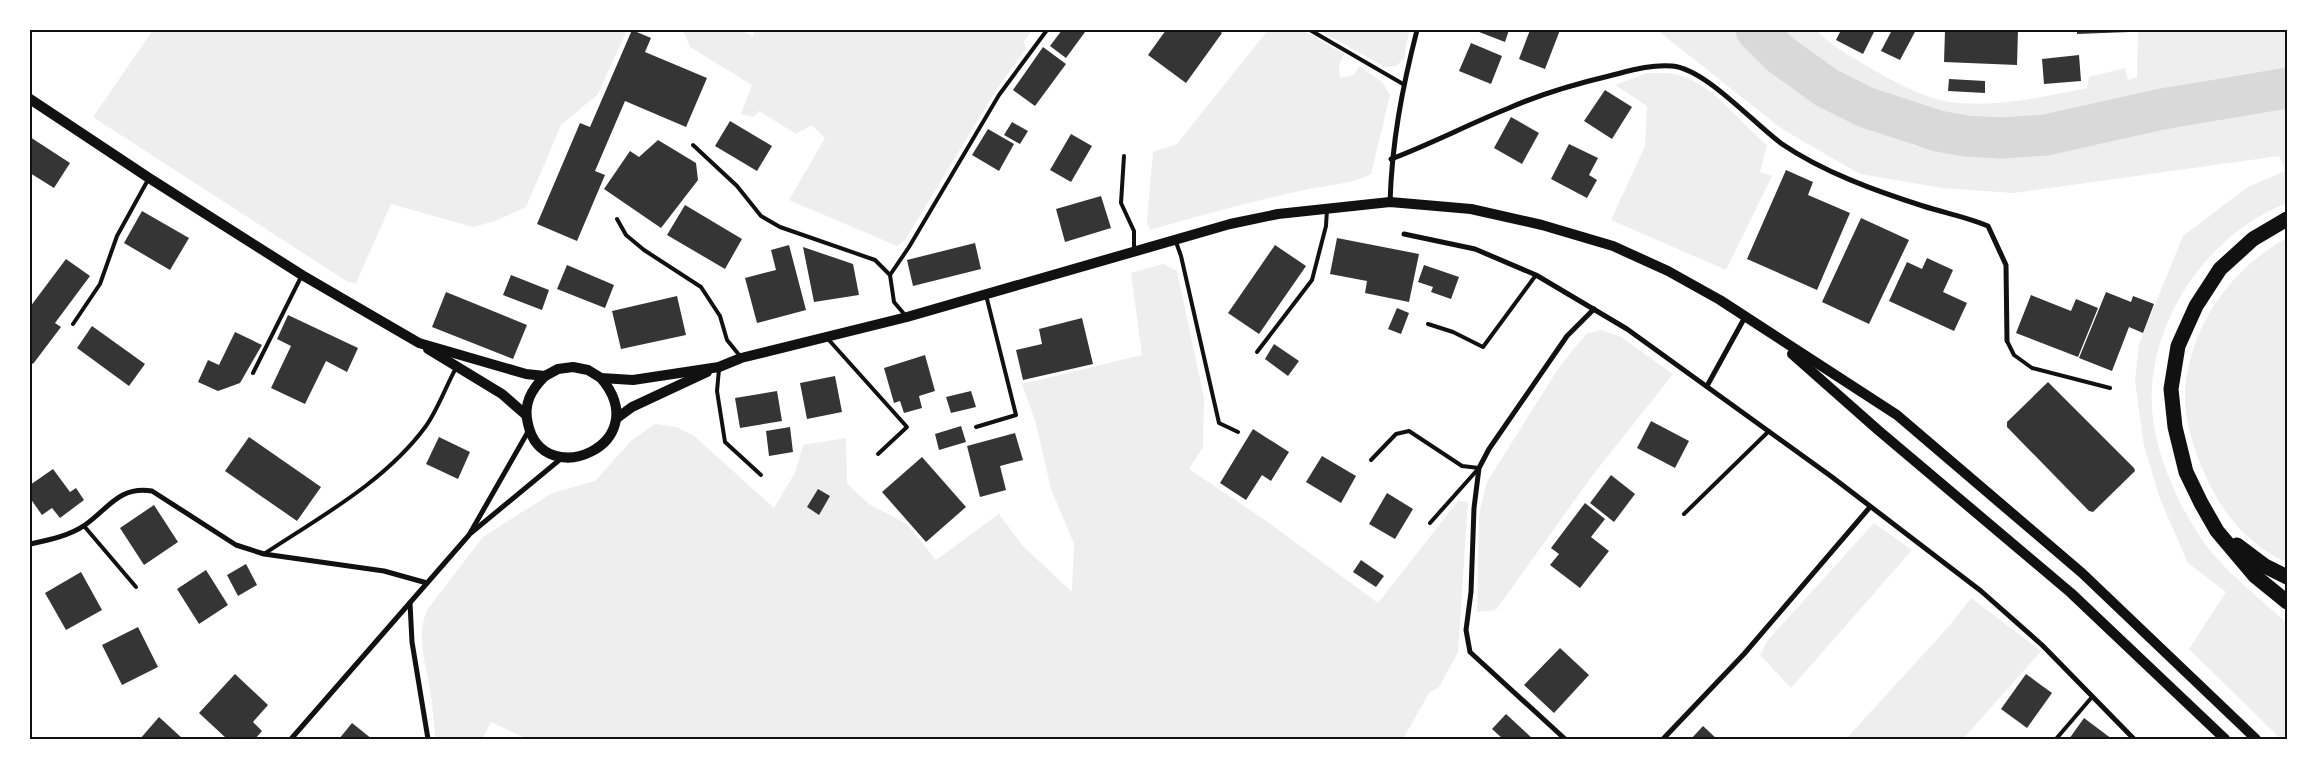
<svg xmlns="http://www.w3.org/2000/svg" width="2317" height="769" font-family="Mulish,sans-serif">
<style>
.green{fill:#eee}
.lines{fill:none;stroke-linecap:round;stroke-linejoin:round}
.river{stroke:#d9d9d9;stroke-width:41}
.building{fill:#353535}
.service{stroke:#111;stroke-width:4}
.minor{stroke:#111;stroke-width:5}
.secondary{stroke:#111;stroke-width:10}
.motorway{stroke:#111;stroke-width:15}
.neatline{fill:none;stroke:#111;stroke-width:2}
</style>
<rect width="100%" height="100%" fill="#fff"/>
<g class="green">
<polygon points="153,30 627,30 598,94 561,125 526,207 495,221 473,227 391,204 356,283 348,282 93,117"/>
<polygon points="679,30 740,30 753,36 755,30 1032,30 1024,41 1026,48 995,92 905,240 897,246 789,200 825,138 812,125 796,134 759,111 754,117 741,114 752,85 690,47 685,34"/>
<path d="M 1268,30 L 1302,30 L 1344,54 L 1339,65 L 1340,78 L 1354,75 L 1359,66 L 1382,82 L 1390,95 L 1371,174 C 1350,185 1326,185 1304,190 C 1252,201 1201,215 1150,230 L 1147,221 L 1153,152 L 1177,144 Z"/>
<polygon points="1319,30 1409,30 1404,59 1396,66 1385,67"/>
<path d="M 1657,30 L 1734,30 L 1763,64 L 1786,84 L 1830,111 L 1915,146 L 1951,152 L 1994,153 L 2043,150 L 2124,138 L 2287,99 L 2287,203 C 2208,233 2147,322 2152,408 C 2154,448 2174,495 2195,529 C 2217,566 2255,594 2287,623 L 2287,739 L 2281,739 L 2189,649 L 2226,592 L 2188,563 L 2160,499 L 2144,446 L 2135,381 L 2139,344 L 2183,236 L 2248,187 L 2285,171 L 2279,156 L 2014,193 L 1942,188 L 1860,174 L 1782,129 Z"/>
<path d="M 1777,30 L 1816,30 C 1831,46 1850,56 1869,67 C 1890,80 1926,99 1950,102 C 1996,108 2042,97 2087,88 L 2089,77 L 2125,68 L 2128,80 L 2137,77 L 2138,30 L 2287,30 L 2287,67 C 2232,76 2177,85 2123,97 C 2082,106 2038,121 1996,121 C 1918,121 1831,86 1777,30 Z"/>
<path d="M 1647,73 C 1659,73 1673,72 1685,77 C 1718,90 1740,123 1767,145 L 1760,172 L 1772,176 L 1726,270 L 1611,220 L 1645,146 L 1647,106 L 1615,85 Z"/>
<path d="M 2287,238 L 2287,563 C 2251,545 2230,523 2211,487 C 2197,459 2184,424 2185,393 C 2188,328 2231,268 2287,238 Z"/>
<path d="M 1163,264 L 1177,271 L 1204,398 L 1203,447 L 1189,469 L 1265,520 L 1378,603 L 1458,501 L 1468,502 L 1458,652 L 1439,687 L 1429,693 L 1403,739 L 527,739 L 491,722 L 482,739 L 436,739 C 433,722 433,706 430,689 C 425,661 416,638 427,610 L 483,537 L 552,493 L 595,481 L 632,440 L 655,424 L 677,427 L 694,436 L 774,508 L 795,473 L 803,445 L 846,438 L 847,484 L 869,504 L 907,524 L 936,560 L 999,514 L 1022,545 L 1072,592 L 1074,544 L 1051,489 L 1035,420 L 1022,384 L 1142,355 L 1131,273 Z"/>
<polygon points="1601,330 1621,337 1673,374 1592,476 1496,610 1477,612 1479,514 1487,482 1558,369 1586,334"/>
<polygon points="1874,523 1912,550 1791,688 1760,655 1768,640"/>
<polygon points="1971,598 2041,651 1963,739 1846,739 1951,624"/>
</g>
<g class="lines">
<polyline class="river" points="1756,30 1781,55 1827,88 1865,107 1938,131 1966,136 2001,138 2046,135 2162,109 2287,88"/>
</g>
<g class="building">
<polygon points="632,30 651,38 645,52 707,78 686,127 625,101 595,171 605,175 577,241 537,224 580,123 590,127"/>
<polygon points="1062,30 1082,30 1085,32 1066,58 1050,46"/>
<polygon points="1166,30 1218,30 1222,33 1186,83 1148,55"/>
<polygon points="1474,30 1509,30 1505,42"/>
<polygon points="1530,30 1560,30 1545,69 1519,59"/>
<polygon points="1841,30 1875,30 1863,54 1836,40"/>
<polygon points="1892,30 1916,30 1900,60 1881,51"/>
<polygon points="1945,30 2018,30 2017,65 1944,62"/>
<polygon points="2077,30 2129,30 2129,32 2077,34"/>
<polygon points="1471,43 1502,56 1491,84 1459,71"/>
<polygon points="1043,47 1066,64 1035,106 1013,90"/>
<polygon points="2079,55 2081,81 2044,84 2042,59"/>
<polygon points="1949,79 1985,81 1985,93 1948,91"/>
<polygon points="1605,90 1632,107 1612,139 1584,121"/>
<polygon points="1511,117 1539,133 1522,164 1494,148"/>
<polygon points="730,121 772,146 757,171 715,146"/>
<polygon points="1012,122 1028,131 1020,144 1004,135"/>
<polygon points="988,129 1014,144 999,171 972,155"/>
<polygon points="1071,134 1092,146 1071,182 1050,170"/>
<polygon points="30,137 70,163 54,188 30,173"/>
<polygon points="658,140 696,163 698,180 661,228 604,189 630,151 639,157"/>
<polygon points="1569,144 1598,158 1589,175 1597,180 1587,198 1551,179"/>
<polygon points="1786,170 1813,182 1808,195 1850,213 1817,290 1747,259"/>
<polygon points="1101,196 1111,228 1065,242 1056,209"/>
<polygon points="685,205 742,239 725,269 667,235"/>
<polygon points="142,211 189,238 170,270 124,243"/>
<polygon points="1861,218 1909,240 1869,324 1822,302"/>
<polygon points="1337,238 1419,254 1409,302 1365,293 1367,281 1330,274"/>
<polygon points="975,243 981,269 913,286 907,260"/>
<polygon points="789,245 806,310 757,323 745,278 776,270 771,250"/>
<polygon points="1275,245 1306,266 1259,334 1228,313"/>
<polygon points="803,247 853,264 859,295 814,302"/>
<polygon points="1927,258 1953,270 1943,292 1967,303 1954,331 1889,301 1907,262 1922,269"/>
<polygon points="66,259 90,276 55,323 61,327 33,364 30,362 30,307"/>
<polygon points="567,265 614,285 605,308 557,289"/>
<polygon points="1424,265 1459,277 1451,299 1431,292 1433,287 1418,282"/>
<polygon points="511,275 549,290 542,310 503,295"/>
<polygon points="446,292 527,325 513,359 432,327"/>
<polygon points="2106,292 2131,302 2133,296 2154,304 2143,333 2129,327 2112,371 2079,358"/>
<polygon points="2031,295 2071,311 2076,299 2098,308 2078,357 2016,333"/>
<polygon points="677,296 686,335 621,349 612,311"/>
<polygon points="1397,308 1409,313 1401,334 1388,329"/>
<polygon points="288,315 358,348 347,372 326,361 305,404 271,388 291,346 277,339"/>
<polygon points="1082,318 1093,364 1023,380 1016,350 1042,344 1039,329"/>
<polygon points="92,326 145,364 129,386 77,348"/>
<polygon points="235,332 262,345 240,383 218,391 198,382 208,360 219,365"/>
<polygon points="1274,344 1299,361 1288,376 1265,359"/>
<polygon points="925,355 935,391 919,396 922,408 904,413 900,401 894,403 884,368"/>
<polygon points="835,376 842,412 807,419 800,383"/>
<polygon points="2048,382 2134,468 2135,471 2093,512 2089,511 2007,427 2007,422"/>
<polygon points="777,391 782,421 740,428 735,398"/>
<polygon points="971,391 976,407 951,413 946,397"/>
<polygon points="1651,421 1689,441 1675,468 1637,448"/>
<polygon points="961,426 966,442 939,450 935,434"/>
<polygon points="790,427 793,452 769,456 766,431"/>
<polygon points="1253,429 1289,452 1271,481 1262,475 1246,500 1220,483"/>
<polygon points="1015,433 1023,460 1000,466 1006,490 980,497 967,446"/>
<polygon points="249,437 321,487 297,521 225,471"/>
<polygon points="439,437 470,452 458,479 426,464"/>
<polygon points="1322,456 1356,476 1341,503 1306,482"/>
<polygon points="922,457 966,507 926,542 882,492"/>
<polygon points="53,469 70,492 76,488 84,500 60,518 52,508 42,515 30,498 30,485"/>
<polygon points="1611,475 1635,494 1614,522 1590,503"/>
<polygon points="818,489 830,496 819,515 807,507"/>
<polygon points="1387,493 1413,509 1395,539 1369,524"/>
<polygon points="1585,503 1605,519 1591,537 1609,551 1580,588 1550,565 1559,554 1551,548"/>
<polygon points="154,505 178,542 144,565 120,528"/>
<polygon points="1361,560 1384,576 1376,587 1353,572"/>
<polygon points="246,564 257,585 238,596 227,575"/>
<polygon points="206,570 228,605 199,624 177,589"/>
<polygon points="81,572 102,610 66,630 45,593"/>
<polygon points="138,627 158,667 122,685 102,645"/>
<polygon points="1560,648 1589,675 1554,713 1524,685"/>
<polygon points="235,674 268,705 253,722 262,731 255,739 227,739 199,713"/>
<polygon points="2026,674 2052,693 2027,728 2001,709"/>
<polygon points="1506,714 1533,739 1503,739 1492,729"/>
<polygon points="159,717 183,739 140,739"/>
<polygon points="2084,718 2112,739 2069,739"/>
<polygon points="352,723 372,739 339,739"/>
<polygon points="1703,726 1717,739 1691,739"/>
</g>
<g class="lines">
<g class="service">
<polyline points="1310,30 1403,84"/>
<polyline points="693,145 737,186 761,216 780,227 875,260 890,275 894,302 905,315"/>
<polyline points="1124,156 1121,203 1134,231 1134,250"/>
<polyline points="617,219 626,235 644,250 701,287 720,316 727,340 740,356"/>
<polyline points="1176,242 1181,256 1219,423 1238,432"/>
<polyline points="890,275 909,247 999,95 1047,30"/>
<polyline points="73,324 100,284 117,236 149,178"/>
<polyline points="1428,324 1453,332 1483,347 1536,275"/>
<polyline points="828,339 907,427 878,454"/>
<polyline points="2007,341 2014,355 2032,368 2110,388"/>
<polyline points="1257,352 1312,280 1326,226 1327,209"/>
<polyline points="719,369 717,391 725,442 761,475"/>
<polyline points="253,373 301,277"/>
<polyline points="976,427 1016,415 986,295"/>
<polyline points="1371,460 1396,434 1409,431 1462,466 1479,468"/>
<polyline points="1684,514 1769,431"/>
<polyline points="1430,523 1479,468"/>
<polyline points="84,526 136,587"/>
<path d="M 264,554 C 320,517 386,481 426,426 C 438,409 446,386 456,368"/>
<polyline points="2056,739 2092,697"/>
</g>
<g class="minor">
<path d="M 1391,159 C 1431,144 1469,124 1509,108 C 1541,94 1575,84 1609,76 C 1629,71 1651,64 1672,66 C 1706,69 1754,124 1782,144 C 1823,172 1876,191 1923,206 C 1945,213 1967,217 1988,226 L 2006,265 L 2007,341"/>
<path d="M 1390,202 C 1392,141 1402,89 1417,30"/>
<polyline points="1404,234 1475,249 1536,275 1627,329 1832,477 1981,591 2042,645 2134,739"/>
<polyline points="1707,386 1745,317"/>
<polyline points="471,533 563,457"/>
<path d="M 30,544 C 49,540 69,536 85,525 C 109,508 119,486 152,491 L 236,545 L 264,554 L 384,571 L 427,583"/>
<polyline points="410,603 412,642 428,739"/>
<polyline points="291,739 469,535 529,430"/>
<polyline points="1565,739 1470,652 1466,630 1471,592 1474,508 1479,468 1489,449 1567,336 1594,309"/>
<polyline points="1663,739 1744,654 1870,507"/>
</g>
<g class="secondary">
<polyline points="30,99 149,178 302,275 419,343 526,374 545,376 558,369 573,367 588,370 601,378 633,380 719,367 741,358 907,317 1230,224 1278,214 1390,202 1471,209 1542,225 1613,246 1668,271 1720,300 1897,415 2082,573 2256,739"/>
<polyline points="428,349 502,394 526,415"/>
<polyline points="1792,354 1878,430 2071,593 2225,739"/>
<path d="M 545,376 C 531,390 523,404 528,424 C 543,493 657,444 601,378"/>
<polyline points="617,418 632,407 707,372"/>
</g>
<g class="motorway">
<polyline points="2287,219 2253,239 2220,269 2196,306 2178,346 2171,389 2175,427 2186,472 2201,503 2217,531 2255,576 2287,602"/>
<polyline points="2237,545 2265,566 2287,577"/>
</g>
</g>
<rect width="2317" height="769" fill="none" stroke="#ffffff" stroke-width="62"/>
<rect x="31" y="31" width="2255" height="707" class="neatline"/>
</svg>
